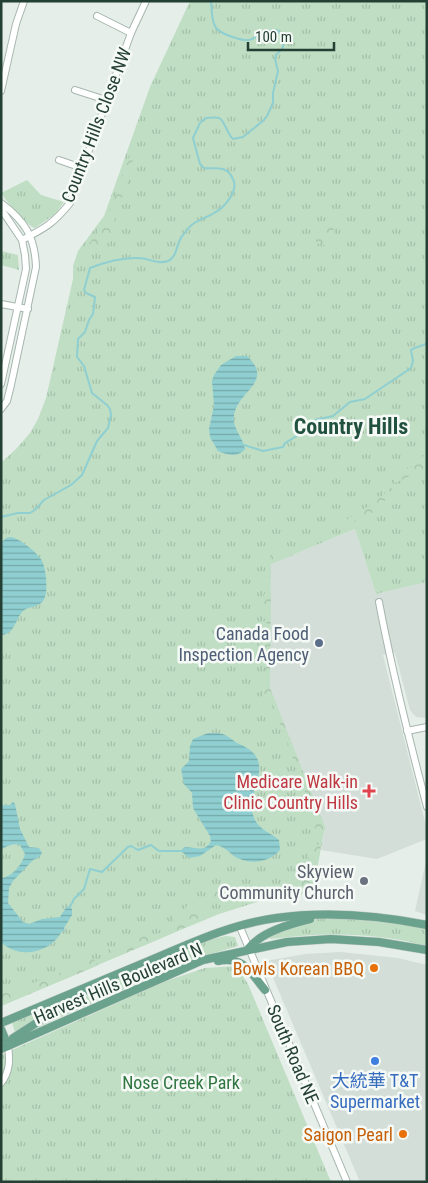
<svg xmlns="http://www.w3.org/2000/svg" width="428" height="1183" font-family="'Roboto Condensed','Noto Sans SC',sans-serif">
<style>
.built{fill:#d3ded8}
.grass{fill:url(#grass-tufts)}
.forest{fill:url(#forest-crowns)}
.water{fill:url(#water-rules)}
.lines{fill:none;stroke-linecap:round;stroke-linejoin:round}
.stream{stroke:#8fcfd1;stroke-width:2}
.minor-casing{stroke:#a7b6af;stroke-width:8}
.major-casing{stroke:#c2cac6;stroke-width:9}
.minor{stroke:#fff;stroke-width:6}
.major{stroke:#6ba28d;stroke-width:8}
.service-dot{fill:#5c6f8a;stroke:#f6faf7;stroke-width:2}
.health-dot{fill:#e0444e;stroke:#f6faf7;stroke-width:2}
.worship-dot{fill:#6b7280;stroke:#f6faf7;stroke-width:2}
.food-dot{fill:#e8710a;stroke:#f6faf7;stroke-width:2}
.shop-dot{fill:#3f7fe0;stroke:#f6faf7;stroke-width:2}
.labels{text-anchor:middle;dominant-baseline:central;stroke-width:5;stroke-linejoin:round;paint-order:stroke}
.street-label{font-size:18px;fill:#244035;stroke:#f6faf7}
.service-label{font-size:18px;fill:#4e5e75;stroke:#f6faf7;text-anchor:end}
.health-label{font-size:18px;fill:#be3a42;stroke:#f6faf7;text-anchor:end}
.worship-label{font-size:18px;fill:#5b616d;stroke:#f6faf7;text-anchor:end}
.food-label{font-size:18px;fill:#c56008;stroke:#f6faf7;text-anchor:end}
.shop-label{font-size:18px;fill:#366cbe;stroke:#f6faf7}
.park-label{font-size:18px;fill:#307641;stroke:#f6faf7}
.district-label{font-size:22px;font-weight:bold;fill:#21513f;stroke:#f6faf7}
</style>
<defs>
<pattern id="grass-tufts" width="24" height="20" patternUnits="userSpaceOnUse" patternTransform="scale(1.25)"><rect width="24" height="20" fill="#bfdec3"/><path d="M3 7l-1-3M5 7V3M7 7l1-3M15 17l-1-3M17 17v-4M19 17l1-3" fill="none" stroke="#a4c0a8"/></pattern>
<pattern id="forest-crowns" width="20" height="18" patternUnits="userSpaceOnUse" patternTransform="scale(1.25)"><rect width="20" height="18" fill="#bfdec3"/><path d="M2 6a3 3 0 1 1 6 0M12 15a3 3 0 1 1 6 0" fill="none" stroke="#a4c0a8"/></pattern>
<pattern id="water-rules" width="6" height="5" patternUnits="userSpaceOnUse" patternTransform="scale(1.25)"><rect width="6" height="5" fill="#8fcfd1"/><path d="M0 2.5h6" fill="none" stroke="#75a9aa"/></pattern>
</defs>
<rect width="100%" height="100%" fill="#e5eee9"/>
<g class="built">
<polygon points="355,529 376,594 427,582 427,718 416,717 410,710 395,653 383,655 427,830 427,839 377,859 321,850 325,827 270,688 271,564"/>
<polygon points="427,857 427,915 415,911"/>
<polygon points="340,952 398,958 427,965 427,1182 360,1182 266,961 305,954"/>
</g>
<g class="grass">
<polygon points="190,1 427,1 427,582 376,594 355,529 271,564 270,688 325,827 313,890 303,894 260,901 216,915 1,1006 1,459 3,461 17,448 30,433 38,419 46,398 73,279 73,266 78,251 104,216 150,87"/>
<path d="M 27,180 L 41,195 L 64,202 L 55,214 L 35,228 C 28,227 6,201 1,193 Z"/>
<polygon points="1,251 18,255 19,270 1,265"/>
<path d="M 321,918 L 369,918 L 427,927 L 427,946 C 375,932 322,932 270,939 L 269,937 L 309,921 Z"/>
<polygon points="226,936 235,937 238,946 184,962 30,1031 30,1030 103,983 204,941"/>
<polygon points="236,966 248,984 331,1182 1,1182 1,1055 166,981 205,968"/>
<polygon points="56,1003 58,1004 15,1033 12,1022"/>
</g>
<g class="forest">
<path d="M 134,149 L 137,152 L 132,162 L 134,170 C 128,175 126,181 127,190 L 121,199 L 113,230 L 106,247 L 105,248 L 96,246 L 88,249 L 86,248 L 88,245 L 102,227 L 107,217 L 132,150 Z"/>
<path d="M 328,223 C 330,225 333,227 334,230 C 337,236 331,248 328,252 L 322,242 L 317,244 L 314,236 L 316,226 Z"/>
<polygon points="427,451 427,468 395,483 394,481 401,472 418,463"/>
<polygon points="391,488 396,490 370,515 347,524 346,520 372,504"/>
<polygon points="281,550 286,551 293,555 271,564 271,577 264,577 264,574 269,556"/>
<path d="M 271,592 L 270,688 L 325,827 L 325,830 L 317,832 L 314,824 L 317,819 L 309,811 L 306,805 L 305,789 L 299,778 L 292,755 L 272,703 L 264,701 L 261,686 L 267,681 L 265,666 L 258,647 L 262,634 L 267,632 C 267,626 268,619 261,616 C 261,608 261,600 265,593 Z"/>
<path d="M 320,841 L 322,841 L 313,890 C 306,893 296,898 288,895 C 282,893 279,892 272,893 L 271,888 L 283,886 L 296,880 L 295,872 L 313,867 L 314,864 L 309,859 L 308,854 L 316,848 Z"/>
<path d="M 259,889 L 267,894 L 268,896 L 248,902 C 235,899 227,892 213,899 L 211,894 C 217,889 226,891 235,891 L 236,894 L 247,894 L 248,890 Z"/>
<polygon points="195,901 201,915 213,912 216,915 172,933 164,932 162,929 163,927 174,925 173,915 184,913 187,905"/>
<polygon points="161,933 164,937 114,958 105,954 105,951 112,948 121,949 132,939 143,934 148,938 156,934"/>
<polygon points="87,955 91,957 99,965 1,1006 1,994 86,964 83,959"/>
</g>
<g class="water">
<path d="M 236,356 L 247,356 C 275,382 237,391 234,416 C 232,428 243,437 245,449 C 238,458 227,455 218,451 L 210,437 L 209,429 L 214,406 L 212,381 L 214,375 L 221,365 Z"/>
<path d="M 10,537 C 18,537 40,554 43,563 C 46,572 49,593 43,601 C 38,608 27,606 22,612 C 15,621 15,632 3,635 L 1,634 L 1,543 L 6,538 Z"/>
<path d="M 208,733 C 215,733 221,732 227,736 C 231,738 233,741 237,743 C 283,761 241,792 255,820 C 260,830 271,833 279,840 L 280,850 C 270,861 254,865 240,859 C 230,856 229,848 216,845 L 200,856 L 189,858 L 182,852 L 182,849 L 185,847 C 195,847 205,853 211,841 L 210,836 L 193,808 L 192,793 L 184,784 L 181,769 L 189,761 L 190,746 L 193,739 Z"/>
<path d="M 13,802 L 15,804 L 20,829 L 29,847 L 39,848 L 42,853 L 38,858 L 33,860 L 13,881 L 9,888 L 8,903 L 23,922 L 29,924 L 42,919 L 60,917 L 67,906 L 72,909 L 72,915 L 64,928 L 65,932 L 62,931 C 51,953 19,960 1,942 L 1,878 C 12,877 22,865 25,854 L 20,845 C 14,843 6,846 1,850 L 1,805 L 10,805 Z"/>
</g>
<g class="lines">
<g class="stream">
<path d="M 244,445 L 263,451 L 283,447 L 285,443 L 305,431 L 315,420 L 333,416 L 350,402 L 365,399 L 411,368 L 413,361 L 411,350 C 416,346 422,347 427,343"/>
<path d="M 1,517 L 18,513 L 30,513 L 35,510 L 44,500 L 71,485 L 82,475 L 97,441 L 108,428 L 111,415 L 110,409 L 107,405 L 92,393 L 84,366 L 77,357 L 78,339 L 85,332 L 89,320 L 93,314 L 95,297 L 86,293 L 84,290 L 90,268 C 105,262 122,257 139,258 C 149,258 157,265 168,261 C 178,257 176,242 183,235 C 186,231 190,226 193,224 C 200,219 208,217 214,213 C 224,208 239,191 233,179 C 227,165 217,169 204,168 L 200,164 L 193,138 L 200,123 L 206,118 C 209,118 215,117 219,118 C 224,119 227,134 233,139 L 243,137 L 264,120 L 267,116 L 273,103 L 273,93 L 278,71 L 275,59 L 276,55 L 282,49 L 286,38 L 277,30 C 266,29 261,35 252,39 C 245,43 221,34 216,28 C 211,21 212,9 211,1"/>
<polyline points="70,907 74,899 84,889 90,869 102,872 128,847 131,846 138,850 151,845 159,851 182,851"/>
</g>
<g class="minor-casing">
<g id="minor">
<polyline points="97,16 131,33"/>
<polyline points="75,90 106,100"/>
<polyline points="1,91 16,24 24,1"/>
<polyline points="59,160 82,168"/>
<path d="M 1,203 C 25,221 35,237 36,267 L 11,385 L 7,401 L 1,409"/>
<polyline points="1,209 22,240 25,255 26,269 1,384"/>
<path d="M 22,240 C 45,228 53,224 70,203 L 131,33 L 146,1"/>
<polyline points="1,304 28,309"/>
<path d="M 379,602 C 392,671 409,739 427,807"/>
<polyline points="407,731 427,727"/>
<polyline points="240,927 347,1182"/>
<path d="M 1,1083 C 10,1072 10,1060 8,1046"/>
</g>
</g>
<g class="major-casing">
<g id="major">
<path d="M 248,949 C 261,932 290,924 310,919"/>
<path d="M 218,961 C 244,956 250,972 265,990"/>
<path d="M 1,1023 C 49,1003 96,983 144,963 C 187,945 230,924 276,918 C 327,911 377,915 427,925"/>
<polyline points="1,1029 8,1046"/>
<polyline points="8,1046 13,1038 83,993"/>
<polyline points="1,1049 203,960 287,942 331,939 379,942 427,950"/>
</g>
</g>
<use href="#minor" class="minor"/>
<use href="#major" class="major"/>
</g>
<circle class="service-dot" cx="319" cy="643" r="5"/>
<path class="health-dot" d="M366.5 783.5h5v5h5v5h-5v5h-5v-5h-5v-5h5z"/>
<circle class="worship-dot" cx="364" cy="881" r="5"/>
<g class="food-dot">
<circle cx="374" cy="968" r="5"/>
<circle cx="403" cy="1134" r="5"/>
</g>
<circle class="shop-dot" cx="375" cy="1061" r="5"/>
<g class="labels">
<g class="street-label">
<text transform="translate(96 125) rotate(-69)">Country Hills Close NW</text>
<text transform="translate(118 983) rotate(-23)">Harvest Hills Boulevard N</text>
<text transform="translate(293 1054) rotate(67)">South Road NE</text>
</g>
<g class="service-label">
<text x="309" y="633">Canada Food<tspan x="309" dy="21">Inspection Agency</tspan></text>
</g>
<g class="health-label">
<text x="358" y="781">Medicare Walk-in<tspan x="358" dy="21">Clinic Country Hills</tspan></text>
</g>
<g class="worship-label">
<text x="354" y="871">Skyview<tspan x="354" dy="21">Community Church</tspan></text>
</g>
<g class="food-label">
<text x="364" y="968">Bowls Korean BBQ</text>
<text x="393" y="1134">Saigon Pearl</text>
</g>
<g class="shop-label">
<text x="375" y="1080">大統華 T&amp;T<tspan x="375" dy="21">Supermarket</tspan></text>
</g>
<g class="park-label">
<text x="181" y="1082">Nose Creek Park</text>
</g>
<g class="district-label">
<text x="351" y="426">Country Hills</text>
</g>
</g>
<rect width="428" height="1183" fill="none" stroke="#244035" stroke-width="5"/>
<path d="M248 42v8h86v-8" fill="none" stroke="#244035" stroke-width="2.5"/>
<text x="255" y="42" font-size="15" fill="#244035" stroke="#f6faf7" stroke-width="4" paint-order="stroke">100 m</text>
</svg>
